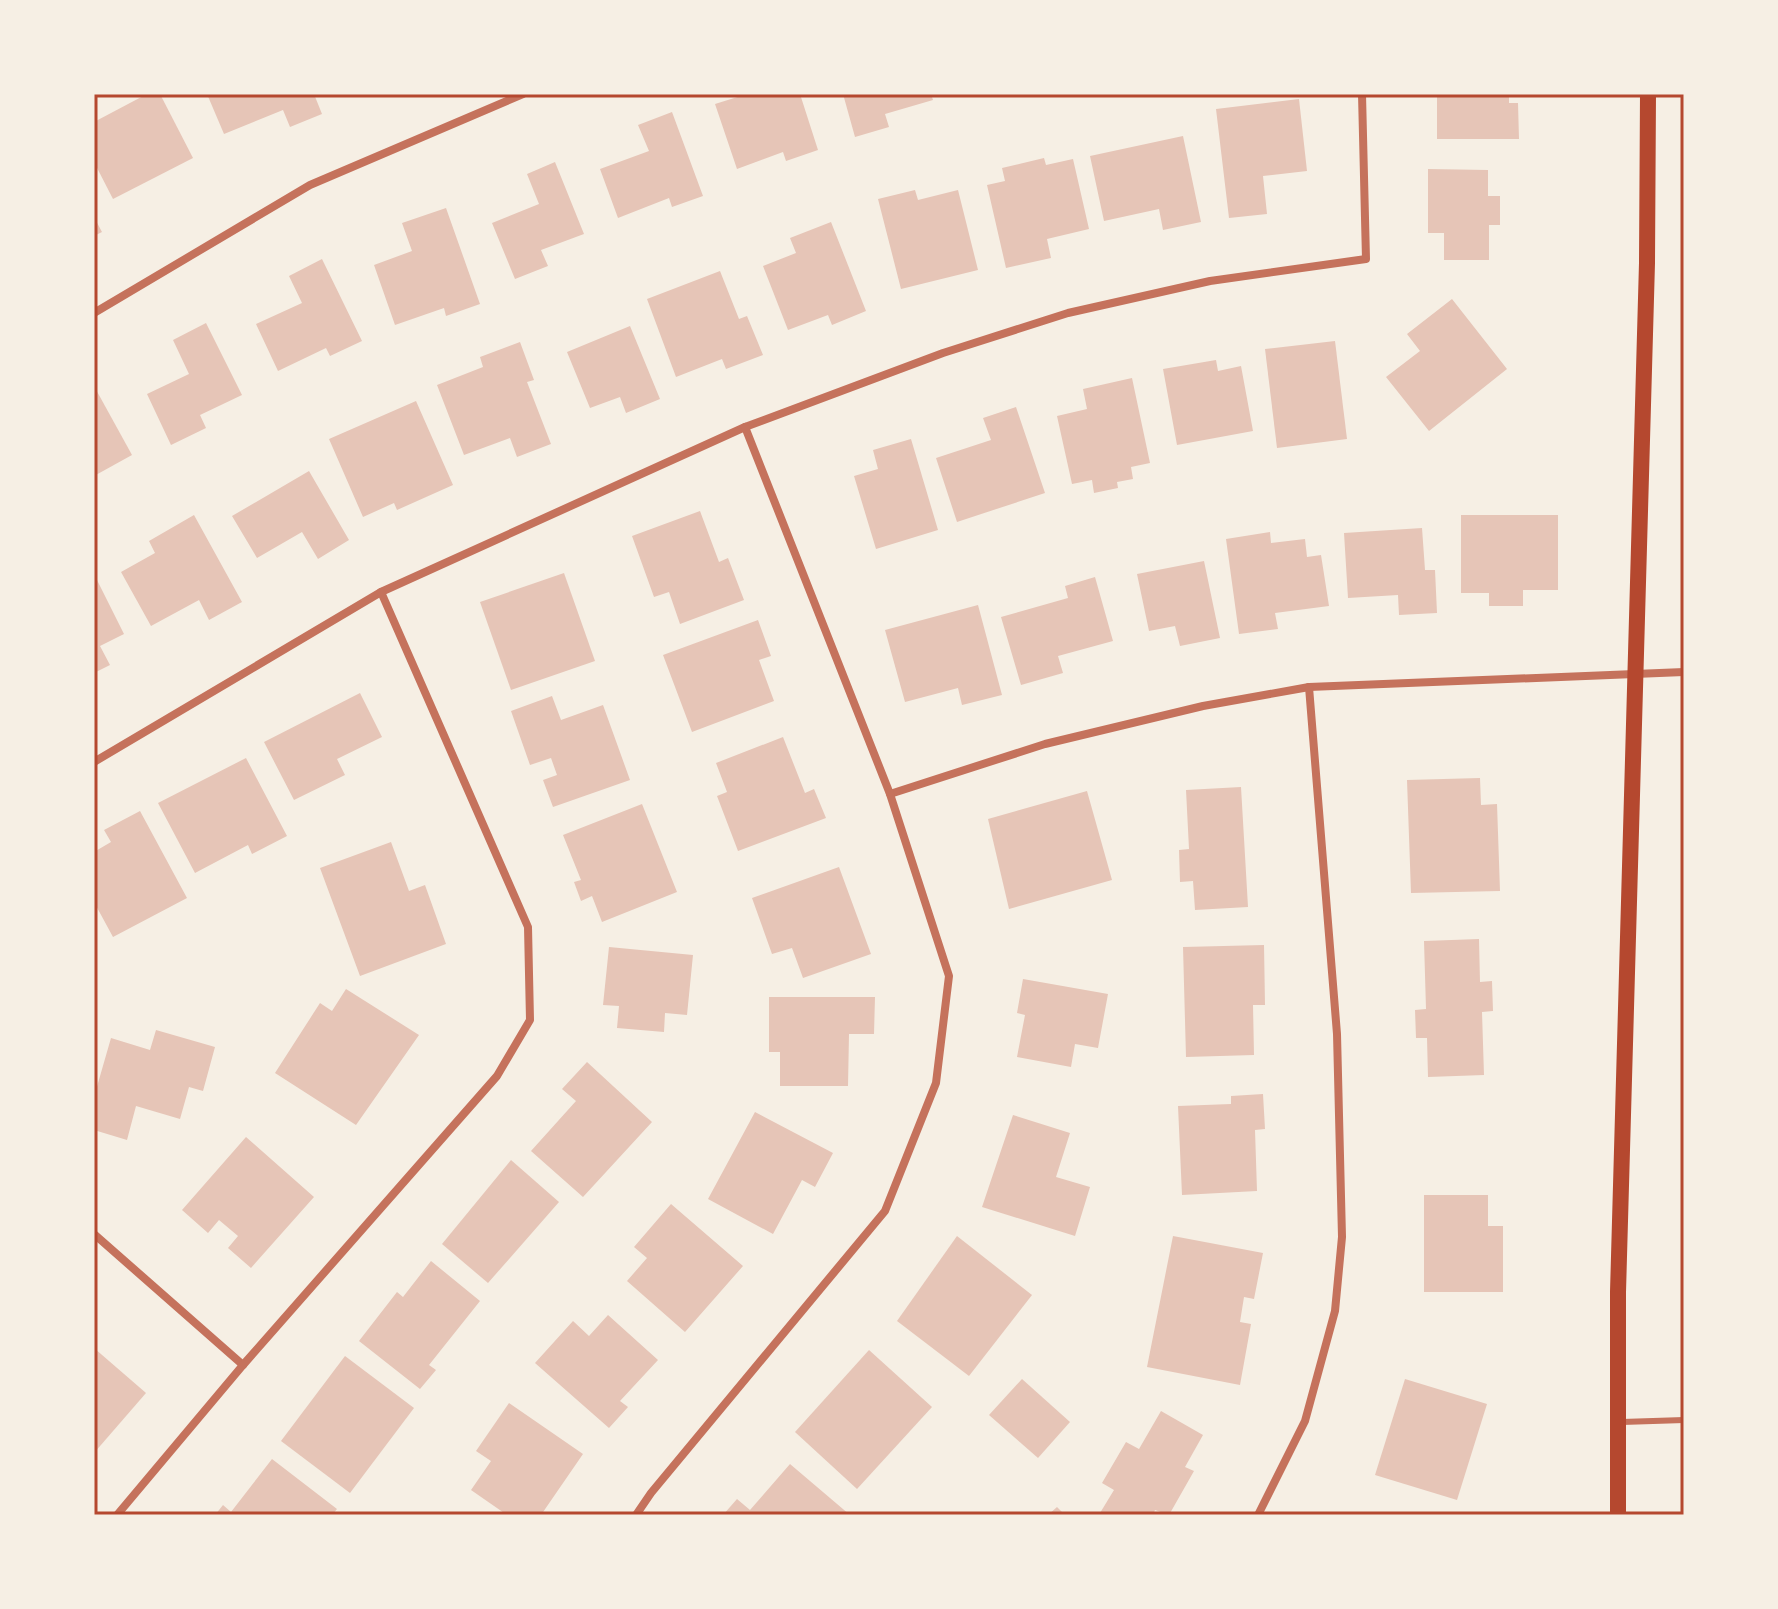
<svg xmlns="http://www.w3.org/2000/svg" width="1778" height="1609" font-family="'PT Sans Narrow',sans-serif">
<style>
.building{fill:#e6c5b7}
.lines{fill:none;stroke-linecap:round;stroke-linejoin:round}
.service{stroke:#c5725c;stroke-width:6}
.minor{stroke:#c5725c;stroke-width:8}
.secondary{stroke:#b5482f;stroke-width:16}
.neatline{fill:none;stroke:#b5482f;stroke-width:3}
</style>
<rect width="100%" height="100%" fill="#f6efe4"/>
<g class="building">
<polygon points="147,94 160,94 193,158 113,199 94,162 94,122"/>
<polygon points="207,94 314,94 322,114 290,127 283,110 224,134"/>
<polygon points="747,94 800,94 818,150 786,161 783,152 737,169 715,104"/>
<polygon points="843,94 931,94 933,100 885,114 889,127 855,137"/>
<polygon points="1437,94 1509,94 1509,103 1518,103 1519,139 1437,139"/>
<polygon points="1299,99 1307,171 1263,176 1267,214 1229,218 1216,109"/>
<polygon points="672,112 703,196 672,207 669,198 618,218 600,169 649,151 638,125"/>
<polygon points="1183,136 1201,222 1163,230 1159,209 1104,221 1090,156"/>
<polygon points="1044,158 1046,165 1073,159 1089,229 1047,239 1051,258 1006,268 987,185 1005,181 1002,168"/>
<polygon points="555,162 584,234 541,250 548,266 515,279 492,223 539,204 527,174"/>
<polygon points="1428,169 1488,170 1488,196 1500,196 1500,225 1489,225 1489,260 1444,260 1444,233 1428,233"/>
<polygon points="915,190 918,200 958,190 978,270 901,289 878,199"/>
<polygon points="446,208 480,304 446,316 444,308 395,325 374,265 412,251 402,223"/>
<polygon points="94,217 102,232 94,236"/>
<polygon points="831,222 866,311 832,325 828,315 788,330 763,266 796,253 790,238"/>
<polygon points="322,259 362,341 330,356 326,348 278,371 256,324 302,303 289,276"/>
<polygon points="720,271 739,319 747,316 763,355 726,369 722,359 676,377 647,299"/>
<polygon points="1452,299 1507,369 1429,431 1386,377 1420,351 1407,334"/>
<polygon points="206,323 242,395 200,415 206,428 171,445 147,394 189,374 173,340"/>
<polygon points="630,326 660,399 626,413 620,397 590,408 567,352"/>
<polygon points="1335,341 1347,439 1277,448 1265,349"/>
<polygon points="520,342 534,380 527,382 551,444 517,457 510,438 464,455 437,385 483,367 480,357"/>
<polygon points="1216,360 1218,371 1241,366 1253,431 1177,445 1163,369"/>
<polygon points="1132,378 1150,463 1131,467 1133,479 1117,482 1118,488 1094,493 1092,480 1072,484 1057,416 1087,409 1083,389"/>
<polygon points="94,386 132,455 94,476"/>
<polygon points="416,401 453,485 397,510 394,503 363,517 329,439"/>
<polygon points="1016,407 1045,493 957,522 936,458 991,440 983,418"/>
<polygon points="911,439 938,530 876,549 854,476 878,469 873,450"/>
<polygon points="309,471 349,540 318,559 302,532 257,558 232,516"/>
<polygon points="700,511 719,562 728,558 744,600 680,624 669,592 654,597 632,536"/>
<polygon points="194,515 242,602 209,620 199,600 151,626 121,572 155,553 149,541"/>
<polygon points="1461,515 1558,515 1558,590 1523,590 1523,606 1489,606 1489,593 1461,593"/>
<polygon points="1422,528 1425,570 1435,570 1437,613 1399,615 1398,595 1348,598 1344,533"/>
<polygon points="1270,532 1271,543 1305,539 1307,557 1321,555 1329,606 1275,613 1278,629 1239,634 1226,539"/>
<polygon points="1204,561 1220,638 1180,646 1175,626 1149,631 1137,574"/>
<polygon points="564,573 595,661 511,690 480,602"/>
<polygon points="94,574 124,634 100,646 110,665 94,673"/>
<polygon points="1095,577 1113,641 1058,656 1063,673 1021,685 1001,617 1068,598 1065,586"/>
<polygon points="978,605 1002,695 962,705 958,688 905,702 885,630"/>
<polygon points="758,620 771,656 759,660 774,701 692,732 663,655"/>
<polygon points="360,693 382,737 337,759 345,775 294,800 264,742"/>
<polygon points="552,696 561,720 603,705 630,780 553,807 543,780 557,775 551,758 530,765 511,711"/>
<polygon points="783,737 805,793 814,789 826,818 738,851 717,796 727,792 716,763"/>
<polygon points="246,758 287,836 252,854 248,845 195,873 158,803"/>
<polygon points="1480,778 1481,805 1497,804 1500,891 1411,893 1407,780"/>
<polygon points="1241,787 1248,907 1195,910 1193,881 1180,882 1179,850 1189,849 1186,790"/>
<polygon points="1087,791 1112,880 1009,909 988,819"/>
<polygon points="642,804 677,892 602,922 592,896 581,901 574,882 581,880 563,835"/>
<polygon points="140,811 187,898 113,937 94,902 94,852 111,842 104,830"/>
<polygon points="391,842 409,891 425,885 446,944 360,976 320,868"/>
<polygon points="839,867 871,954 803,978 792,948 772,954 752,898"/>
<polygon points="1479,939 1480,982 1492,981 1493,1011 1482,1012 1484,1075 1428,1077 1427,1038 1416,1038 1415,1010 1426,1009 1424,941"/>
<polygon points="1264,945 1265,1005 1253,1005 1254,1055 1186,1057 1183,947"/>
<polygon points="609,947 693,955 687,1015 665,1013 664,1032 617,1028 619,1006 603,1005"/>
<polygon points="1023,979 1108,994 1098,1048 1075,1044 1071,1067 1017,1057 1025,1015 1017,1013"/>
<polygon points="346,989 419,1035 356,1125 275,1073 320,1003 332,1011"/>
<polygon points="769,997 875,997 874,1034 849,1034 848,1086 780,1086 780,1052 769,1052"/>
<polygon points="156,1030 215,1047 203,1091 189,1087 180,1119 136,1106 127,1140 94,1130 94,1097 111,1038 150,1050"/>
<polygon points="587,1062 652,1122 583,1197 531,1151 576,1101 562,1089"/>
<polygon points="1263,1094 1265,1129 1255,1130 1257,1191 1182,1195 1178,1106 1231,1104 1231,1096"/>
<polygon points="755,1112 833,1153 815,1187 802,1180 773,1234 708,1199"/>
<polygon points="1013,1115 1070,1133 1056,1177 1090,1187 1075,1236 982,1207"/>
<polygon points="246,1137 314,1197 251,1268 228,1248 238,1236 219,1220 208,1233 182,1210"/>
<polygon points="511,1160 559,1202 488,1283 442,1244"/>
<polygon points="1424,1195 1488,1195 1488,1226 1503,1226 1503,1292 1424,1292"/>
<polygon points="671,1204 743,1266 685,1332 627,1281 647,1258 634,1247"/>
<polygon points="957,1236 1032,1295 969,1376 897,1321"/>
<polygon points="1173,1236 1263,1253 1254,1299 1244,1297 1240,1322 1251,1324 1240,1385 1147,1367"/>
<polygon points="431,1261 480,1301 429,1365 436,1370 420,1389 359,1341 397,1292 403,1297"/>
<polygon points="608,1315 658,1360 620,1401 628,1407 609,1428 535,1363 573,1321 589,1336"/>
<polygon points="94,1348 146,1393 94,1453"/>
<polygon points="869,1350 932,1407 857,1489 795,1432"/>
<polygon points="345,1356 414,1408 350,1493 281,1441"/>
<polygon points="1022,1379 1070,1422 1038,1458 989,1415"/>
<polygon points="1405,1379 1487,1404 1457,1500 1375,1475"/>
<polygon points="509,1403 583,1454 541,1515 507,1515 471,1490 491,1461 476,1451"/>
<polygon points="1161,1411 1203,1435 1185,1467 1194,1471 1169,1515 1155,1510 1153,1515 1100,1513 1114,1490 1102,1483 1126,1442 1139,1449"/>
<polygon points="272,1459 337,1509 332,1515 215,1515 223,1505 231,1512"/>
<polygon points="790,1464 850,1515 723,1515 737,1499 750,1510"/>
<polygon points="1057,1507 1065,1515 1048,1515"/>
</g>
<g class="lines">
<polyline class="service" points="1622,1422 1684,1420"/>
<g class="minor">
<polyline points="94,313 310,185 523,94"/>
<polyline points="94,762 381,592 745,427 943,353 1068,313 1210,281 1366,259 1362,94"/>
<polyline points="890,794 1045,744 1203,706 1309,687 1684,672"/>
<polyline points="94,1234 243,1365"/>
<polyline points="117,1515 243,1365 497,1076 530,1020 528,927 381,592"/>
<polyline points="636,1515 651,1493 885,1211 936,1083 949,976 890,794 745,427"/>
<polyline points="1258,1515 1305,1421 1335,1311 1342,1237 1337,1034 1309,687"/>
</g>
<polyline class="secondary" points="1618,1515 1618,1292 1647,263 1648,94"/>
</g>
<rect width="1778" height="1609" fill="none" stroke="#f6efe4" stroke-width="192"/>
<rect x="96" y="96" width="1586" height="1417" class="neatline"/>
</svg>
